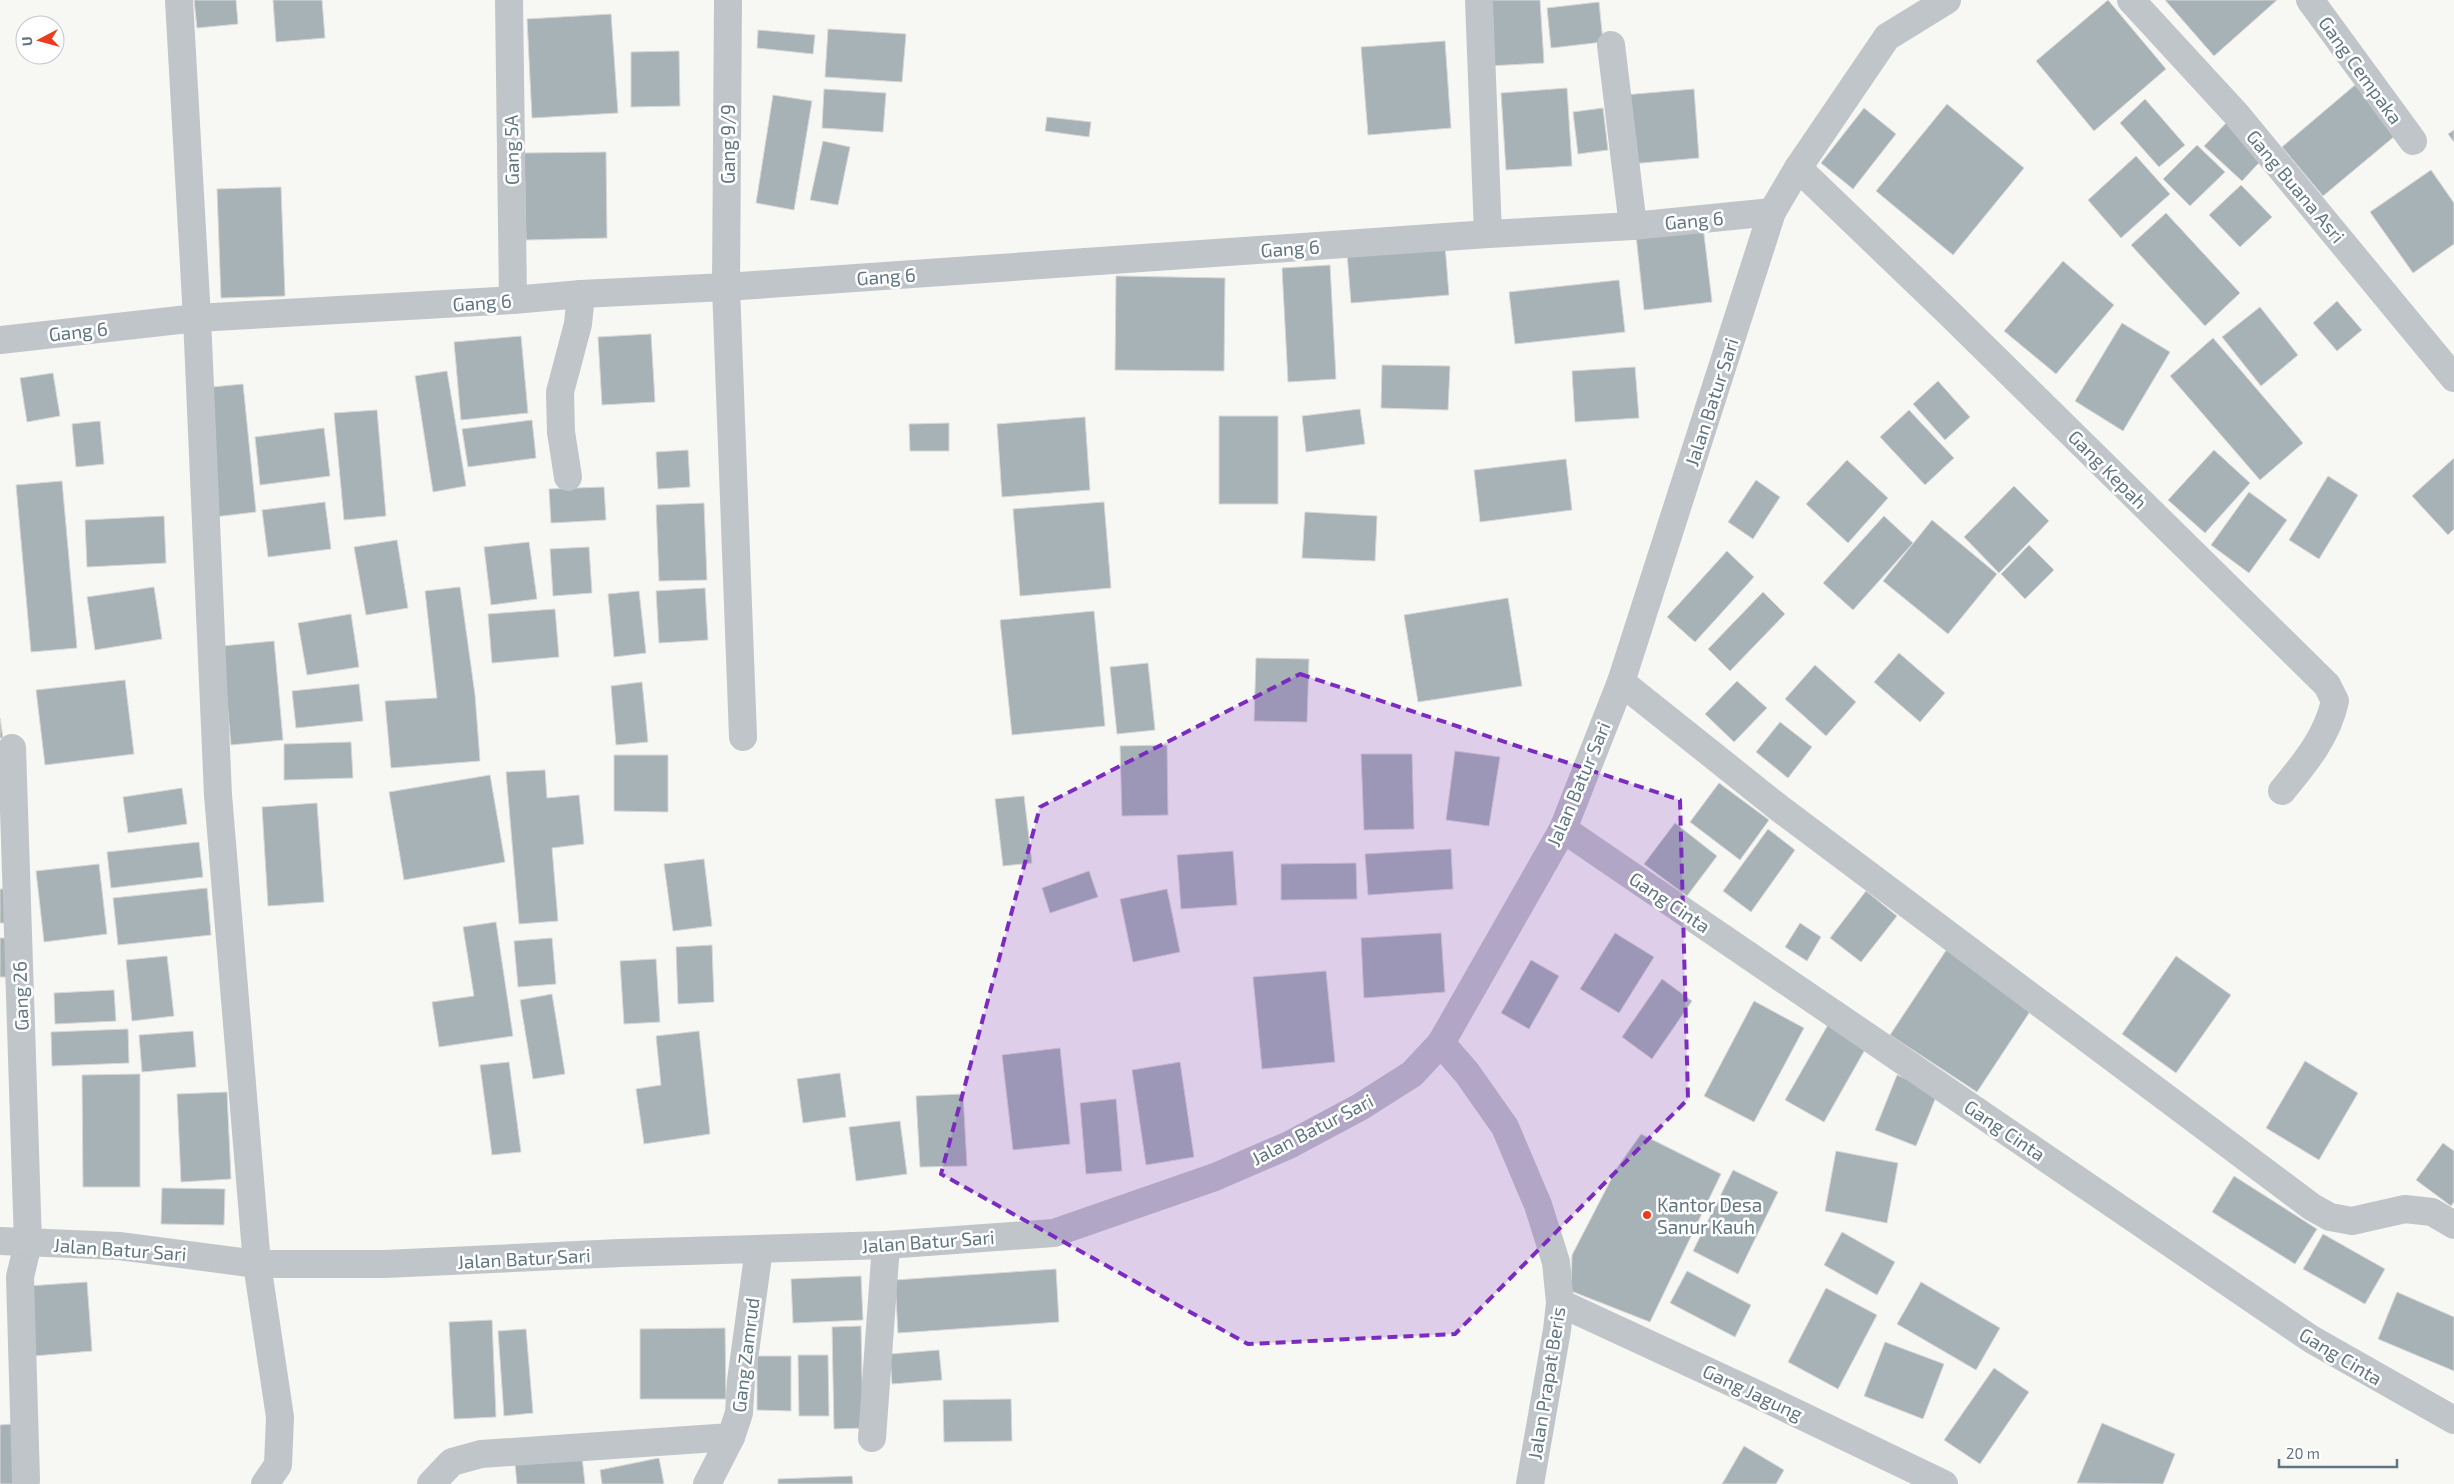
<svg xmlns="http://www.w3.org/2000/svg" width="2454" height="1484" font-family="'Exo 2',sans-serif">
<style>
.building{fill:#a6b2b6;stroke:#d9d8d6}
.lines{fill:none;stroke-linecap:round;stroke-linejoin:round}
.minor{stroke:#bfc5c8;stroke-width:28}
.marked{fill:#7b2cbf;fill-opacity:0.2;stroke:#7b2cbf;stroke-width:4;stroke-dasharray:10 6;stroke-linejoin:round}
.poi-dot{fill:#ec3b1f;stroke:#fff;stroke-width:2}
.labels{text-anchor:middle;dominant-baseline:central;stroke-width:5;stroke-linejoin:round;paint-order:stroke}
.street-label{font-size:19px;fill:#607681;stroke:#fff}
.poi-label{font-size:19px;fill:#607681;stroke:#fff;text-anchor:start}
</style>
<rect width="100%" height="100%" fill="#f7f7f4"/>
<g class="building">
<polygon points="194,0 236,0 238,24 197,28"/>
<polygon points="273,0 322,0 325,38 276,42"/>
<polygon points="1485,0 1540,0 1544,63 1488,66"/>
<polygon points="2108,0 2166,69 2094,131 2036,61"/>
<polygon points="2165,0 2277,0 2214,56"/>
<polygon points="1599,2 1603,42 1551,48 1547,8"/>
<polygon points="611,14 618,113 532,118 527,19"/>
<polygon points="828,29 906,34 902,82 825,77"/>
<polygon points="758,30 815,35 813,54 757,48"/>
<polygon points="1445,41 1451,128 1368,135 1361,47"/>
<polygon points="679,51 680,106 631,107 631,52"/>
<polygon points="2355,85 2396,135 2323,196 2282,147"/>
<polygon points="1567,88 1572,166 1506,170 1501,93"/>
<polygon points="824,89 886,93 883,132 822,128"/>
<polygon points="1694,89 1699,158 1630,164 1624,95"/>
<polygon points="773,95 812,101 794,210 756,203"/>
<polygon points="2145,99 2185,145 2159,167 2120,123"/>
<polygon points="1947,104 2024,168 1953,255 1876,191"/>
<polygon points="1603,108 1608,150 1578,154 1573,112"/>
<polygon points="1864,108 1896,134 1853,189 1821,163"/>
<polygon points="1047,117 1091,122 1089,137 1045,131"/>
<polygon points="2231,118 2268,153 2242,181 2204,146"/>
<polygon points="2454,130 2454,142 2448,134"/>
<polygon points="823,141 850,147 838,205 810,200"/>
<polygon points="2197,145 2225,172 2190,206 2163,179"/>
<polygon points="606,152 607,238 526,240 524,153"/>
<polygon points="2136,156 2170,194 2121,238 2088,200"/>
<polygon points="2431,170 2454,203 2454,244 2413,273 2370,212"/>
<polygon points="2241,185 2272,217 2240,247 2209,215"/>
<polygon points="281,187 285,296 221,298 217,189"/>
<polygon points="2166,213 2240,293 2205,326 2131,245"/>
<polygon points="1703,226 1712,302 1644,310 1636,235"/>
<polygon points="1445,245 1449,295 1351,303 1347,253"/>
<polygon points="2063,261 2114,305 2056,374 2004,331"/>
<polygon points="1330,265 1336,379 1288,382 1282,268"/>
<polygon points="1116,276 1225,278 1224,371 1115,370"/>
<polygon points="1619,280 1625,332 1515,344 1509,292"/>
<polygon points="2337,301 2362,330 2337,351 2313,323"/>
<polygon points="2260,307 2298,355 2261,386 2222,337"/>
<polygon points="2122,323 2170,352 2123,431 2075,401"/>
<polygon points="651,334 655,402 602,405 598,337"/>
<polygon points="521,336 528,413 461,420 454,342"/>
<polygon points="2213,338 2303,443 2260,480 2170,376"/>
<polygon points="1382,365 1450,366 1448,410 1381,408"/>
<polygon points="1635,367 1639,418 1575,422 1572,371"/>
<polygon points="447,371 466,486 433,492 415,376"/>
<polygon points="53,373 60,416 27,422 20,378"/>
<polygon points="1938,381 1970,417 1945,440 1913,404"/>
<polygon points="243,384 256,512 214,517 202,388"/>
<polygon points="1360,409 1365,444 1306,452 1302,416"/>
<polygon points="377,410 386,516 344,520 334,413"/>
<polygon points="1909,410 1954,458 1925,485 1880,437"/>
<rect x="1219" y="416" width="59" height="88"/>
<polygon points="1085,417 1090,490 1002,497 997,424"/>
<polygon points="532,420 536,458 468,467 462,429"/>
<polygon points="100,421 104,464 76,467 72,424"/>
<polygon points="949,423 949,451 910,451 909,424"/>
<polygon points="324,428 330,476 260,485 255,437"/>
<polygon points="688,450 690,487 658,489 656,452"/>
<polygon points="2214,450 2250,483 2205,533 2168,500"/>
<polygon points="2454,458 2454,529 2448,535 2412,496"/>
<polygon points="1566,459 1572,510 1480,522 1474,470"/>
<polygon points="1847,460 1888,498 1848,543 1806,504"/>
<polygon points="2328,476 2358,495 2319,559 2289,540"/>
<polygon points="1756,480 1780,497 1753,539 1728,522"/>
<polygon points="62,481 77,648 31,652 16,485"/>
<polygon points="2014,486 2049,521 1999,573 1964,537"/>
<polygon points="604,487 606,520 551,523 549,489"/>
<polygon points="2249,492 2287,520 2249,573 2211,545"/>
<polygon points="325,502 331,549 268,557 262,510"/>
<polygon points="1104,502 1111,588 1020,596 1013,509"/>
<polygon points="704,503 707,580 659,581 656,505"/>
<polygon points="1305,512 1377,516 1375,561 1302,558"/>
<polygon points="164,516 166,563 87,567 85,520"/>
<polygon points="1884,516 1913,543 1853,610 1823,583"/>
<polygon points="1932,520 1997,574 1948,634 1883,581"/>
<polygon points="397,540 408,608 366,615 354,547"/>
<polygon points="529,542 537,599 491,605 484,547"/>
<polygon points="2029,545 2054,570 2025,599 2001,574"/>
<polygon points="589,547 592,593 553,596 550,549"/>
<polygon points="1727,551 1754,577 1695,642 1667,617"/>
<polygon points="154,587 162,639 95,650 87,597"/>
<polygon points="460,587 475,695 480,761 391,768 385,701 437,698 425,591"/>
<polygon points="705,588 708,640 659,643 656,591"/>
<polygon points="639,591 646,653 614,657 608,594"/>
<polygon points="1763,592 1785,614 1730,671 1708,649"/>
<polygon points="1508,598 1522,686 1418,702 1404,615"/>
<polygon points="555,609 559,657 492,663 488,614"/>
<polygon points="1094,611 1105,726 1012,735 1000,620"/>
<polygon points="351,614 359,667 307,675 298,623"/>
<polygon points="274,641 283,740 231,745 222,646"/>
<polygon points="1899,653 1945,693 1920,722 1874,682"/>
<polygon points="1256,658 1309,659 1307,722 1254,721"/>
<polygon points="1148,663 1155,730 1117,734 1110,667"/>
<polygon points="1815,665 1856,702 1826,736 1785,699"/>
<polygon points="125,680 134,754 45,765 36,690"/>
<polygon points="1737,681 1767,708 1734,742 1705,714"/>
<polygon points="642,682 648,742 616,745 611,686"/>
<polygon points="359,684 363,721 296,728 292,691"/>
<polygon points="0,718 3,738 0,738"/>
<polygon points="1780,722 1812,747 1788,778 1756,752"/>
<polygon points="351,742 353,778 284,780 284,744"/>
<polygon points="1167,745 1168,815 1122,816 1120,746"/>
<polygon points="1455,751 1500,757 1489,826 1446,820"/>
<polygon points="1361,754 1412,754 1414,829 1364,830"/>
<polygon points="614,755 668,755 668,812 614,811"/>
<polygon points="545,770 547,798 579,795 584,844 552,848 558,921 519,924 506,772"/>
<polygon points="490,775 505,862 404,880 389,792"/>
<polygon points="1719,783 1769,820 1740,860 1690,822"/>
<polygon points="182,788 187,824 128,833 123,797"/>
<polygon points="1024,796 1032,863 1003,866 995,799"/>
<polygon points="317,803 324,902 268,906 262,807"/>
<polygon points="1675,823 1717,856 1687,896 1644,864"/>
<polygon points="1768,829 1795,850 1751,912 1723,891"/>
<polygon points="199,842 203,877 111,888 107,852"/>
<polygon points="1451,849 1453,889 1368,895 1365,854"/>
<polygon points="1233,851 1237,905 1181,909 1177,855"/>
<polygon points="704,859 712,926 673,931 664,864"/>
<polygon points="1356,863 1357,899 1281,900 1281,864"/>
<polygon points="99,864 107,934 44,942 36,871"/>
<polygon points="1089,871 1098,897 1050,913 1042,888"/>
<polygon points="207,888 211,935 118,945 113,898"/>
<polygon points="0,889 4,889 6,923 0,923"/>
<polygon points="1167,889 1180,952 1133,962 1120,899"/>
<polygon points="1866,891 1897,916 1861,962 1830,938"/>
<polygon points="496,922 513,1036 439,1047 432,1002 474,996 463,927"/>
<polygon points="1800,923 1821,937 1807,961 1785,947"/>
<polygon points="1441,933 1445,992 1364,998 1361,938"/>
<polygon points="1615,933 1654,957 1619,1013 1580,989"/>
<rect x="0" y="938" width="15" height="39"/>
<polygon points="552,938 556,984 518,987 514,941"/>
<polygon points="712,945 714,1002 678,1004 676,947"/>
<polygon points="1949,946 2035,1004 1977,1092 1890,1035"/>
<polygon points="167,956 174,1016 132,1021 126,960"/>
<polygon points="2176,956 2231,995 2176,1073 2122,1034"/>
<polygon points="656,959 660,1022 624,1024 620,961"/>
<polygon points="1531,960 1559,976 1529,1029 1501,1013"/>
<polygon points="1326,971 1335,1062 1262,1069 1253,977"/>
<polygon points="1662,979 1692,1001 1652,1059 1622,1037"/>
<polygon points="114,990 116,1021 55,1024 54,993"/>
<polygon points="552,994 565,1074 533,1079 520,1000"/>
<polygon points="1754,1001 1804,1028 1754,1122 1704,1096"/>
<polygon points="1829,1023 1867,1046 1824,1122 1785,1100"/>
<polygon points="128,1029 129,1063 52,1066 51,1032"/>
<polygon points="193,1031 196,1067 142,1072 139,1035"/>
<polygon points="699,1031 710,1134 644,1144 636,1089 661,1085 656,1036"/>
<polygon points="1060,1048 1070,1144 1013,1150 1002,1055"/>
<polygon points="2305,1061 2358,1093 2319,1160 2266,1128"/>
<polygon points="509,1062 521,1152 492,1155 480,1065"/>
<polygon points="1180,1062 1194,1157 1146,1165 1132,1070"/>
<polygon points="840,1073 846,1117 803,1123 797,1079"/>
<polygon points="140,1074 140,1187 83,1187 82,1075"/>
<polygon points="1897,1075 1938,1092 1916,1146 1875,1130"/>
<polygon points="227,1092 231,1179 181,1182 177,1094"/>
<polygon points="963,1094 967,1166 920,1167 916,1096"/>
<polygon points="1116,1099 1122,1171 1086,1174 1080,1103"/>
<polygon points="900,1121 907,1174 856,1181 849,1127"/>
<polygon points="1641,1134 1721,1174 1650,1322 1571,1291 1572,1255 1617,1168"/>
<polygon points="2443,1143 2454,1151 2454,1202 2451,1206 2416,1180"/>
<polygon points="1836,1151 1898,1163 1887,1223 1825,1211"/>
<polygon points="1733,1170 1778,1192 1738,1274 1693,1251"/>
<polygon points="2234,1176 2317,1229 2295,1264 2212,1212"/>
<polygon points="162,1188 225,1189 224,1225 161,1224"/>
<polygon points="1842,1232 1895,1262 1877,1295 1824,1265"/>
<polygon points="2323,1234 2385,1269 2365,1304 2303,1269"/>
<polygon points="1056,1269 1059,1322 898,1333 895,1280"/>
<polygon points="1687,1271 1751,1305 1735,1337 1670,1303"/>
<polygon points="861,1276 863,1320 793,1323 791,1279"/>
<polygon points="87,1282 92,1351 34,1356 28,1286"/>
<polygon points="1921,1282 2000,1328 1976,1370 1897,1324"/>
<polygon points="1826,1288 1877,1315 1838,1389 1788,1362"/>
<polygon points="2397,1292 2454,1317 2454,1371 2378,1339"/>
<polygon points="492,1320 496,1417 454,1419 449,1322"/>
<polygon points="861,1326 863,1428 834,1429 832,1327"/>
<polygon points="725,1328 726,1399 640,1399 640,1329"/>
<polygon points="526,1329 533,1413 504,1416 498,1331"/>
<polygon points="1885,1342 1944,1364 1923,1419 1864,1396"/>
<polygon points="939,1350 942,1380 892,1384 890,1354"/>
<polygon points="798,1355 828,1355 829,1416 799,1416"/>
<polygon points="757,1356 791,1356 791,1411 757,1410"/>
<polygon points="1994,1368 2029,1392 1980,1464 1944,1440"/>
<polygon points="1011,1399 1012,1441 944,1442 943,1400"/>
<polygon points="2102,1423 2175,1454 2163,1484 2077,1483"/>
<polygon points="12,1424 15,1484 0,1484 0,1425"/>
<polygon points="1744,1446 1784,1470 1776,1484 1722,1484"/>
<polygon points="582,1457 585,1484 517,1484 515,1464"/>
<polygon points="659,1458 664,1484 602,1484 600,1470"/>
<polygon points="852,1476 853,1484 778,1484 778,1479"/>
</g>
<g class="lines">
<g class="minor">
<polyline points="179,0 197,318 218,795 257,1264 280,1417 278,1465 265,1484"/>
<polyline points="509,0 513,300"/>
<polyline points="728,0 726,287 743,737"/>
<polyline points="1479,0 1488,234"/>
<polyline points="2131,0 2236,114 2454,378"/>
<polyline points="2310,0 2413,141"/>
<polyline points="1611,45 1633,226"/>
<path d="M 1798,168 L 1950,314 L 2327,685 L 2335,701 C 2327,737 2305,763 2282,791"/>
<polyline points="0,340 197,318 513,300 581,294 726,287 1488,234 1633,226 1772,212"/>
<polyline points="568,477 561,432 560,392 578,324 581,294"/>
<polyline points="1621,682 1779,808 2312,1207 2330,1217 2352,1221 2405,1209 2432,1212 2454,1225"/>
<polyline points="12,748 28,1243 20,1277 26,1480"/>
<polyline points="1563,829 2311,1339 2454,1420"/>
<polyline points="1441,1043 1467,1073 1505,1127 1538,1205 1556,1262 1560,1303 1557,1330 1530,1484"/>
<polyline points="0,1241 119,1246 257,1264 385,1264 620,1253 886,1245 1054,1233 1215,1177 1289,1145 1360,1107 1412,1074 1441,1043 1563,829 1621,682 1772,212 1798,168 1887,37 1947,0"/>
<polyline points="1560,1303 1748,1390 1944,1484"/>
<polyline points="872,1438 886,1245"/>
<polyline points="431,1484 452,1462 481,1454 731,1437"/>
<polyline points="707,1484 731,1437 739,1413 741,1381 759,1249"/>
</g>
</g>
<path class="marked" d="M 1300,674 L 1680,800 L 1688,1099 L 1455,1334 L 1248,1344 L 941,1174 L 1040,807 Z"/>
<circle class="poi-dot" cx="1647" cy="1215" r="5"/>
<g class="labels">
<g class="street-label">
<text transform="translate(2361 70) rotate(54)">Gang Cempaka</text>
<text transform="translate(727 144) rotate(-90)">Gang 9/9</text>
<text transform="translate(511 150) rotate(-91)">Gang 5A</text>
<text transform="translate(2296 186) rotate(50)">Gang Buana Asri</text>
<text transform="translate(1694 220) rotate(-5)">Gang 6</text>
<text transform="translate(1290 248) rotate(-4)">Gang 6</text>
<text transform="translate(886 276) rotate(-4)">Gang 6</text>
<text transform="translate(482 302) rotate(-4)">Gang 6</text>
<text transform="translate(78 331) rotate(-6)">Gang 6</text>
<text transform="translate(1711 402) rotate(-72)">Jalan Batur Sari</text>
<text transform="translate(2108 469) rotate(45)">Gang Kepah</text>
<text transform="translate(1578 784) rotate(-67)">Jalan Batur Sari</text>
<text transform="translate(1670 902) rotate(34)">Gang Cinta</text>
<text transform="translate(20 996) rotate(-92)">Gang 26</text>
<text transform="translate(1312 1129) rotate(-27)">Jalan Batur Sari</text>
<text transform="translate(2005 1130) rotate(34)">Gang Cinta</text>
<text transform="translate(928 1241) rotate(-4)">Jalan Batur Sari</text>
<text transform="translate(120 1249) rotate(4)">Jalan Batur Sari</text>
<text transform="translate(524 1258) rotate(-3)">Jalan Batur Sari</text>
<text transform="translate(745 1355) rotate(-83)">Gang Zamrud</text>
<text transform="translate(2341 1356) rotate(31)">Gang Cinta</text>
<text transform="translate(1546 1383) rotate(-81)">Jalan Prapat Beris</text>
<text transform="translate(1753 1392) rotate(25)">Gang Jagung</text>
</g>
<g class="poi-label">
<text x="1657" y="1204">Kantor Desa<tspan x="1657" dy="22">Sanur Kauh</tspan></text>
</g>
</g>
<g transform="translate(40 40) rotate(264)"><circle r="24" fill="#ffffff" stroke="#bfc8cd"/>
<path d="M0-4L9 19L0 12L-9 19Z" fill="#ec3b1f"/>
<text y="-8" font-size="14" font-weight="bold" text-anchor="middle" fill="#607681">U</text>
</g>
<path d="M2279 1459v8h118v-8" fill="none" stroke="#607681" stroke-width="2.5"/>
<text x="2286" y="1459" font-size="15" fill="#607681" stroke="#ffffff" stroke-width="4" paint-order="stroke">20 m</text>
</svg>
